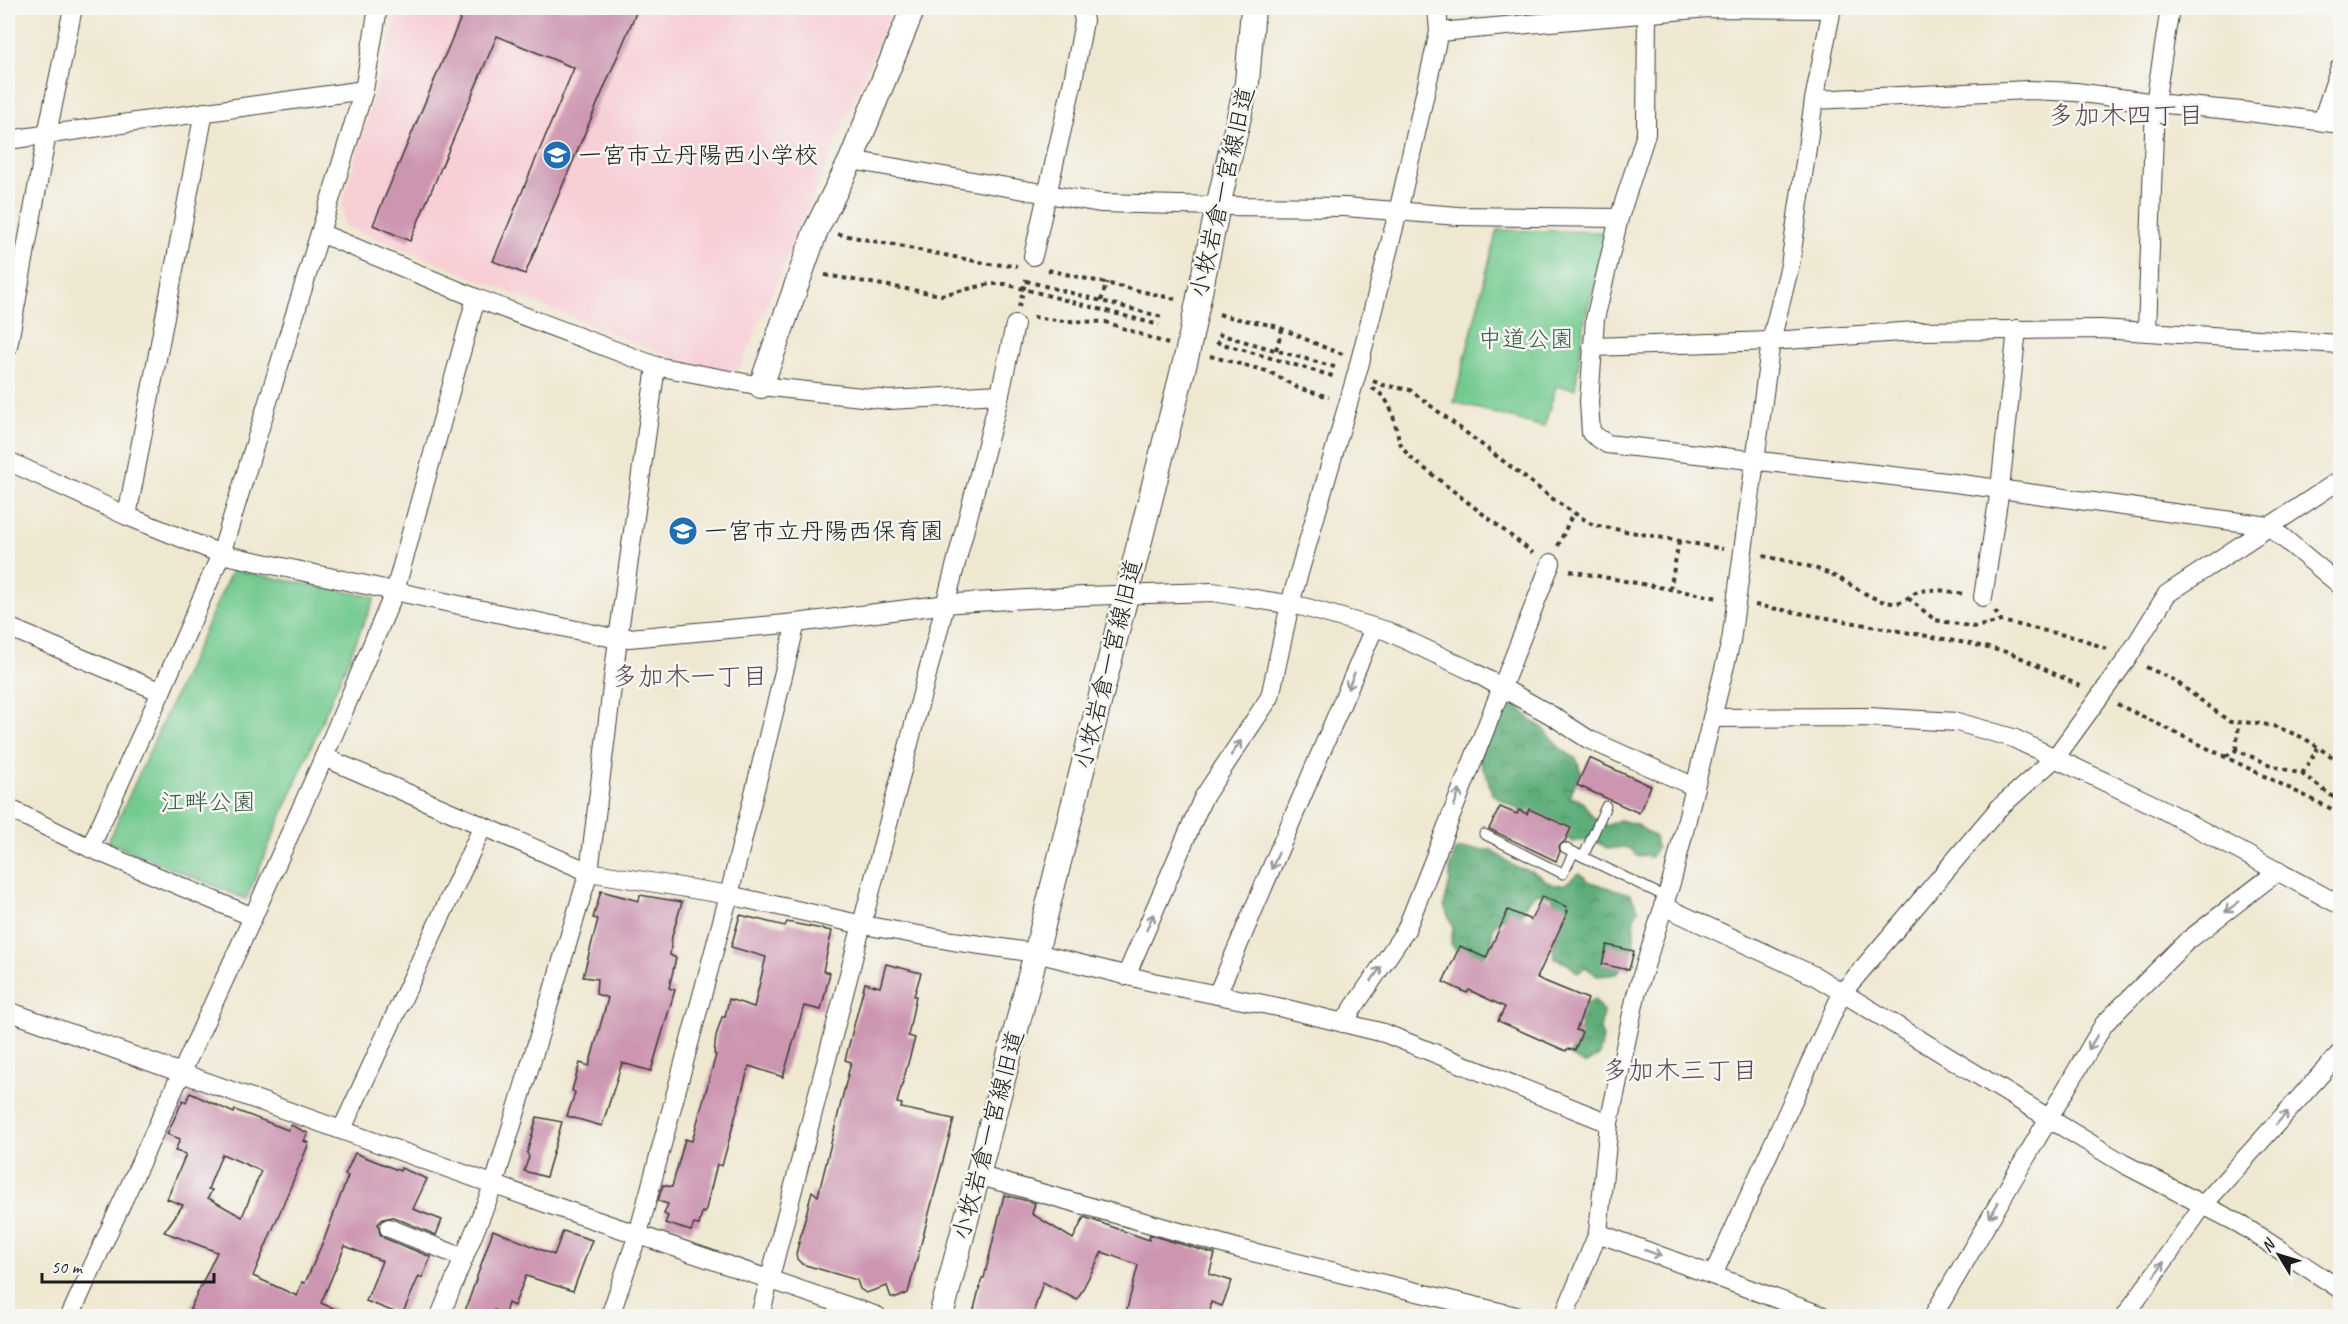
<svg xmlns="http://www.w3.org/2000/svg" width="2348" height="1324" font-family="Caveat,'Klee One',sans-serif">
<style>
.built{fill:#f7cfd5}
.forest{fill:url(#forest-crowns);stroke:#3d654b;stroke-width:1.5}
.park{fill:#73ca90;stroke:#487356;stroke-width:1.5}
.building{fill:#cc95b0;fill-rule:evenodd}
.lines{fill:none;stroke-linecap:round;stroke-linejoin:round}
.service-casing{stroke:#3c3b37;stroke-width:11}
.minor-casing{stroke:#3c3b37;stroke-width:20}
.tertiary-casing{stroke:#3c3b37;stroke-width:26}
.path{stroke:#3c3b37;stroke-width:4;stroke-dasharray:4.5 4.5;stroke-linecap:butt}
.service{stroke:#fff;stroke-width:9}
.minor{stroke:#fff;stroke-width:18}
.tertiary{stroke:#fff;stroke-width:24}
.oneway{stroke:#999}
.labels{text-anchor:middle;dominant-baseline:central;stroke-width:5;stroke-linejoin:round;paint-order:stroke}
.poi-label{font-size:24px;fill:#1c1c1c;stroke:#f6f6f2;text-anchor:start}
.street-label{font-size:24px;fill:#1c1c1c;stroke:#f6f6f2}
.park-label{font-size:24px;fill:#3a5945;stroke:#f6f6f2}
.neighbourhood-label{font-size:26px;fill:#5a4650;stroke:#f6f6f2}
</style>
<defs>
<pattern id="forest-crowns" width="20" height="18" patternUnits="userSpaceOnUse" patternTransform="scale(1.5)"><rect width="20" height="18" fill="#5eae7a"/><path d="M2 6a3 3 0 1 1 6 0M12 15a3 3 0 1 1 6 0" fill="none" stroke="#4d8d63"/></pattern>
</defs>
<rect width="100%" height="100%" fill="#f6f6f2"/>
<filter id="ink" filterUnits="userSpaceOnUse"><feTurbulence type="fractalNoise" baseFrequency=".0167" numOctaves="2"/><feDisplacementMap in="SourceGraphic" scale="12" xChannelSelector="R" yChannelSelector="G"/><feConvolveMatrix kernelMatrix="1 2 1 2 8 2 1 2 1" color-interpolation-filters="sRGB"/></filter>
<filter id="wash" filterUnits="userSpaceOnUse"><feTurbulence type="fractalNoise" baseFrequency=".008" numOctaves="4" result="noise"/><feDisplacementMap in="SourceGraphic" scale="24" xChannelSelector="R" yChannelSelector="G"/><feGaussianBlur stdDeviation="1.35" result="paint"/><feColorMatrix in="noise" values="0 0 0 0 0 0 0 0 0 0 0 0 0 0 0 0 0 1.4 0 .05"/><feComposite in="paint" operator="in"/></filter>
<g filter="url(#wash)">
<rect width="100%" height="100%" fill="#efe8d1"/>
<polygon class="built" points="399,8 893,8 741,367 725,379 345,226 342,205"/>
<g class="forest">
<path d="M 1517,705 L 1533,722 L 1543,728 L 1559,747 L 1576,759 L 1581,771 L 1569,797 C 1587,800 1583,806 1593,817 C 1596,820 1603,823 1607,826 L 1619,820 L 1635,824 L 1655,837 L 1657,848 L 1651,857 L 1636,855 L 1631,849 L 1625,847 L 1608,849 C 1598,841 1586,839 1574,842 L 1492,794 L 1488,779 L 1478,759 L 1498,713 L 1508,707 Z"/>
<polygon points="1464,849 1492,850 1515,867 1532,871 1553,885 1565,884 1579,873 1590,882 1630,894 1638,909 1634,918 1634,947 1617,974 1598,976 1585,967 1578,973 1568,964 1554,958 1553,943 1560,931 1560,916 1552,896 1538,893 1528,900 1520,918 1503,917 1493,927 1492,943 1480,962 1460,954 1451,944 1453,928 1444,906 1450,881 1450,866 1456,850"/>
<polygon points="1594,999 1603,1012 1600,1030 1603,1038 1599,1056 1585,1064 1570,1056 1575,1035 1581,1027 1578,1016 1589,1002"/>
</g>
<g class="park">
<polygon points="1497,230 1610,232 1585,318 1575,389 1556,386 1544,427 1454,402"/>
<polygon points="232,570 375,597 246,899 108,842"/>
</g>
<g id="blocks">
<g class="building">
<polygon points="465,8 638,8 525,274 493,261 574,68 497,36 410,241 373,225"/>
<polygon points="1589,758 1651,786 1639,813 1577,785"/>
<polygon points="1500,807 1517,814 1519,810 1527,814 1529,809 1571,828 1565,841 1559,846 1560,852 1556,861 1489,829"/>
<polygon points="601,891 639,901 640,895 682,902 672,936 670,955 676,958 669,988 675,990 651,1071 622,1063 602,1126 567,1116 575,1093 572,1090 580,1063 589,1066 608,998 596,994 597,979 583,977 598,919 593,918"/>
<polygon points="1542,896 1567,907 1566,911 1568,911 1537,978 1588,999 1576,1030 1582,1032 1575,1050 1567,1049 1566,1051 1498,1021 1505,1007 1469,990 1467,993 1443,982 1460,946 1486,958 1508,910 1531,920"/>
<polygon points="740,915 785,926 787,922 832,931 823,971 830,973 821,1010 804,1006 783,1077 749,1066 722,1166 717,1164 705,1213 702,1212 699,1225 694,1224 691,1231 665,1223 668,1216 664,1214 668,1204 658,1201 663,1185 672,1187 685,1139 692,1141 716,1055 714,1054 716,1036 722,1017 725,1017 729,999 754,1007 766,957 731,947"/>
<polygon points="1607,945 1634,951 1629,970 1602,964"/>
<polygon points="886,964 921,973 914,996 916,996 908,1036 915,1038 897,1103 902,1104 901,1108 954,1119 908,1293 897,1298 891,1297 887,1286 866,1293 860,1289 857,1280 802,1264 797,1259 796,1254 812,1191 818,1196 851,1062 845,1060 865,983 880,987"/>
<path d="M 190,1093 L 234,1113 L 235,1110 L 288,1130 L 291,1125 L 308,1133 L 304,1141 L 309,1143 L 253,1276 L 297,1296 L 302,1282 L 305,1283 L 325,1237 L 348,1176 L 345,1175 L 355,1153 L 400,1171 L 401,1168 L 427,1179 L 413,1209 L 442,1220 L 436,1235 L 393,1217 L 383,1219 L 378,1224 L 380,1234 L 384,1238 L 431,1257 L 422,1278 L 419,1276 L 402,1315 L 366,1301 L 382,1261 L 345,1246 L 321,1303 L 353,1317 L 199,1317 L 190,1309 L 217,1252 L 164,1232 L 183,1205 L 167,1199 L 186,1154 L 175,1151 L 180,1139 L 167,1134 L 183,1100 L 186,1102 ZM 222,1154 L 261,1171 L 242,1217 L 208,1198 L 212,1190 L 208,1189 Z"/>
<polygon points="537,1117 562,1122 546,1177 524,1171 529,1157 527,1153"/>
<polygon points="1004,1195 1035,1203 1032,1214 1073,1239 1084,1217 1149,1240 1150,1235 1215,1254 1209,1274 1232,1281 1222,1306 1211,1302 1210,1317 1125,1317 1138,1265 1102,1252 1077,1300 1043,1282 1032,1317 972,1317 982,1278 984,1278"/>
<polygon points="493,1230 554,1255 563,1231 592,1240 573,1291 526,1276 514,1306 508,1303 505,1314 494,1310 492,1317 463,1317"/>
</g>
</g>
</g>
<g filter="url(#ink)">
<use href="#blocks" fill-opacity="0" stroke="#3c3b37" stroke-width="1.5"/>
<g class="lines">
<g class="service-casing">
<g id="service">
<polyline points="1484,834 1563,874 1574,852"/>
<polyline points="1565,848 1666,897"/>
<polyline points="1583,857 1606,806"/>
</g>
</g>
<g class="minor-casing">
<g id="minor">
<polyline points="1647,8 1646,134 1619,218 1595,319 1589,402 1591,433 1607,444 1955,483 2269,526 2340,585"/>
<polyline points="1439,32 1708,8 1831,9"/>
<polyline points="1814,100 2029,90 2076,92 2155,103 2241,111 2340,124"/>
<polyline points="2322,121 2340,67"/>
<polyline points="8,140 364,90"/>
<polyline points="851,160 1100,203 1218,206 1345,207 1458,216 1619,218"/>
<polyline points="320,233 476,298 656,366 761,386 889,400 1000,394 760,1316"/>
<polyline points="1033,256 1073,81 1084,21 1081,8"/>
<polyline points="2147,332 2155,103 2170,8"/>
<polyline points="8,347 47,134 73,8"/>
<polyline points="1592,347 1771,341 1916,331 2100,329 2340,344"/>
<polyline points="1358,368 1398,212 1439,32 1437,8"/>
<polyline points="1000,394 1015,325"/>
<polyline points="8,461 127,516 221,554 618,639 796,623 956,603 1084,596 1213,592 1304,607 1387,631 1472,671 1551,715 1588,739 1695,787"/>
<polyline points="127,516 204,112"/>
<polyline points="1983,597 2000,489 2017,329"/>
<polyline points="8,627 161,692"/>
<polyline points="1712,718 1868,717 1957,722 2013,738 2160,808 2340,905"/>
<polyline points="324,757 589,872 729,895 863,925 953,941 1036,953 1153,982 1283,1008 1384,1033 1609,1123"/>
<polyline points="8,808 90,848 253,917"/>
<polyline points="90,848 161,692 221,554 364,90 378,8"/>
<polyline points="1663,906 1815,976 2124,1164 2240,1224 2340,1289"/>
<polyline points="1126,976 1203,798 1270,697 1290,604 1361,359 1357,373"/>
<polyline points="1217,995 1374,628"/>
<polyline points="8,1011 548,1204 877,1316"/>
<polyline points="1343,1023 1406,930 1551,563"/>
<polyline points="342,1129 483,826"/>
<polyline points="977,1175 1240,1249 1516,1316"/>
<polyline points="389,1228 464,1258"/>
<polyline points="1598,1233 1823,1316"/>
<polyline points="1713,1275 1842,993 1999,808 2055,758 2127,659 2167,594 2340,480"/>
<polyline points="70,1316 253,917 324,757 395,591 476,298"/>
<polyline points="440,1316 494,1184 589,872 618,639 656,366"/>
<polyline points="610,1316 638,1234 729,895 796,623"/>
<polyline points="1564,1316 1598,1233 1609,1123 1636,995 1673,876 1731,641 1771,341 1790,265 1814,100 1832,8"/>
<polyline points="1933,1316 2104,1024 2186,942 2278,871"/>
<polyline points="2125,1316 2204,1204 2340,1053"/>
</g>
</g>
<g class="tertiary-casing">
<g id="tertiary">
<polyline points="761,386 816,230 851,160 913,8"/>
<polyline points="941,1316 1036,953 1188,350 1218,206 1247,83 1253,8"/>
</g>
</g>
<g class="path">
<polyline points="838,234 990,264 1017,266"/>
<polyline points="1048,270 1175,299"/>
<polyline points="825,275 941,295 990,284 1005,284 1159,325"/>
<polyline points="1026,281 1162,317"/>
<polyline points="1101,301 1107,282"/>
<polyline points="1019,307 1026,279"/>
<path d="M 1219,314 C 1237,320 1256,321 1274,326 C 1298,334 1319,347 1343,354"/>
<polyline points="1033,317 1064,321 1106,322 1168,344"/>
<polyline points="1218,334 1338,368"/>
<polyline points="1216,342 1336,377"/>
<polyline points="1276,350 1282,329"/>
<polyline points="1210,356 1270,372 1298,388 1329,397"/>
<polyline points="1373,381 1383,385 1410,390 1557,502 1593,525 1723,549"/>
<path d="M 1372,388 C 1394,400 1393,421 1400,442 C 1402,448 1407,454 1411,458 L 1533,553"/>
<polyline points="1558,546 1573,513"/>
<path d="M 1763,556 C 1787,561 1812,565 1834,576 C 1852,584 1873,602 1893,603 C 1903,604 1910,595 1918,592 C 1933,587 1950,592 1965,594"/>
<polyline points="1570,571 1719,598"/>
<polyline points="1670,590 1679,541"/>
<polyline points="1908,598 1935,620 1975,627 2001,621"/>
<polyline points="1755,605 1966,643 2011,653 2084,688"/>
<polyline points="1995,611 2001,621 2082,639 2109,650"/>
<polyline points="2146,667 2174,680 2230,722 2259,723 2277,727 2304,738 2340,762"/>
<polyline points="2117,704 2340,813"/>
<polyline points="2236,750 2239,723"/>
<polyline points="2226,756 2236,750 2273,766 2302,774 2340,802"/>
<polyline points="2302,774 2318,748"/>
</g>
<use href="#service" class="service"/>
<use href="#minor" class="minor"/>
<use href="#tertiary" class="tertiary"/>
</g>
<defs><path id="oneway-shaft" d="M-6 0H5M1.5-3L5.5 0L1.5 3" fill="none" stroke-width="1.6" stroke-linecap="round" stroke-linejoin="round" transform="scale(1.5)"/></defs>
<g class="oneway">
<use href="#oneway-shaft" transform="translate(1351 681) rotate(113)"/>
<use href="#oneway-shaft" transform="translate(1236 748) rotate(-56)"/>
<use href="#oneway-shaft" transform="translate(1457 798) rotate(-69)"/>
<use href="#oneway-shaft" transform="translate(1275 861) rotate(113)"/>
<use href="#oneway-shaft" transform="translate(2232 907) rotate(143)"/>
<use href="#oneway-shaft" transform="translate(1150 922) rotate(-67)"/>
<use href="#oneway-shaft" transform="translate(1376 974) rotate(-56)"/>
<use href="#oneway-shaft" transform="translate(2093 1042) rotate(121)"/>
<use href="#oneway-shaft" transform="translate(2282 1118) rotate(-48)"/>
<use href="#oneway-shaft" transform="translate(1994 1210) rotate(120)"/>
<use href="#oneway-shaft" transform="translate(1653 1253) rotate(20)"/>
<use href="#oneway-shaft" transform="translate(2159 1269) rotate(-55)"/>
</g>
</g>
<defs>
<g id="school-disc" transform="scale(1.5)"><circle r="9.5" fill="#1f6fb2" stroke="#f6f6f2"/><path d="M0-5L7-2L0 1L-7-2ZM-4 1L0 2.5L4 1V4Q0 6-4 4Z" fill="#fff"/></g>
</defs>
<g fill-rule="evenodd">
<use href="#school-disc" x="557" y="155"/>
<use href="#school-disc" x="683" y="531"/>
</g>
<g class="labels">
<g class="poi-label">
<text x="578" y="155">一宮市立丹陽西小学校</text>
<text x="704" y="531">一宮市立丹陽西保育園</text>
</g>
<g class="street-label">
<text transform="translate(1222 192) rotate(-77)">小牧岩倉一宮線旧道</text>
<text transform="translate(1108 664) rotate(-76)">小牧岩倉一宮線旧道</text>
<text transform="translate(988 1135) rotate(-75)">小牧岩倉一宮線旧道</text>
</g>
<g class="park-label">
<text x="1526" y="339">中道公園</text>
<text x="208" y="802">江畔公園</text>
</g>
<g class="neighbourhood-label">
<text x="2126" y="115">多加木四丁目</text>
<text x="690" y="676">多加木一丁目</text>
<text x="1680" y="1070">多加木三丁目</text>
</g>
</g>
<rect width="2348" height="1324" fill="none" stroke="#f6f6f2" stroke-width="30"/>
<g transform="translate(2279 1255) rotate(308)" stroke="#f6f6f2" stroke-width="4.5" paint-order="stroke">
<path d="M0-4.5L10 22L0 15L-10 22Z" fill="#1c1c1c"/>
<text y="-9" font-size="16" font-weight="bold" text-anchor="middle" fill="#1c1c1c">N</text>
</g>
<path d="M42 1273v9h172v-9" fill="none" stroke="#1c1c1c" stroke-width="3"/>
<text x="51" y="1273" font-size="18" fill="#1c1c1c" stroke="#f6f6f2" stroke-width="4.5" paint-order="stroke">50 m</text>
</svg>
